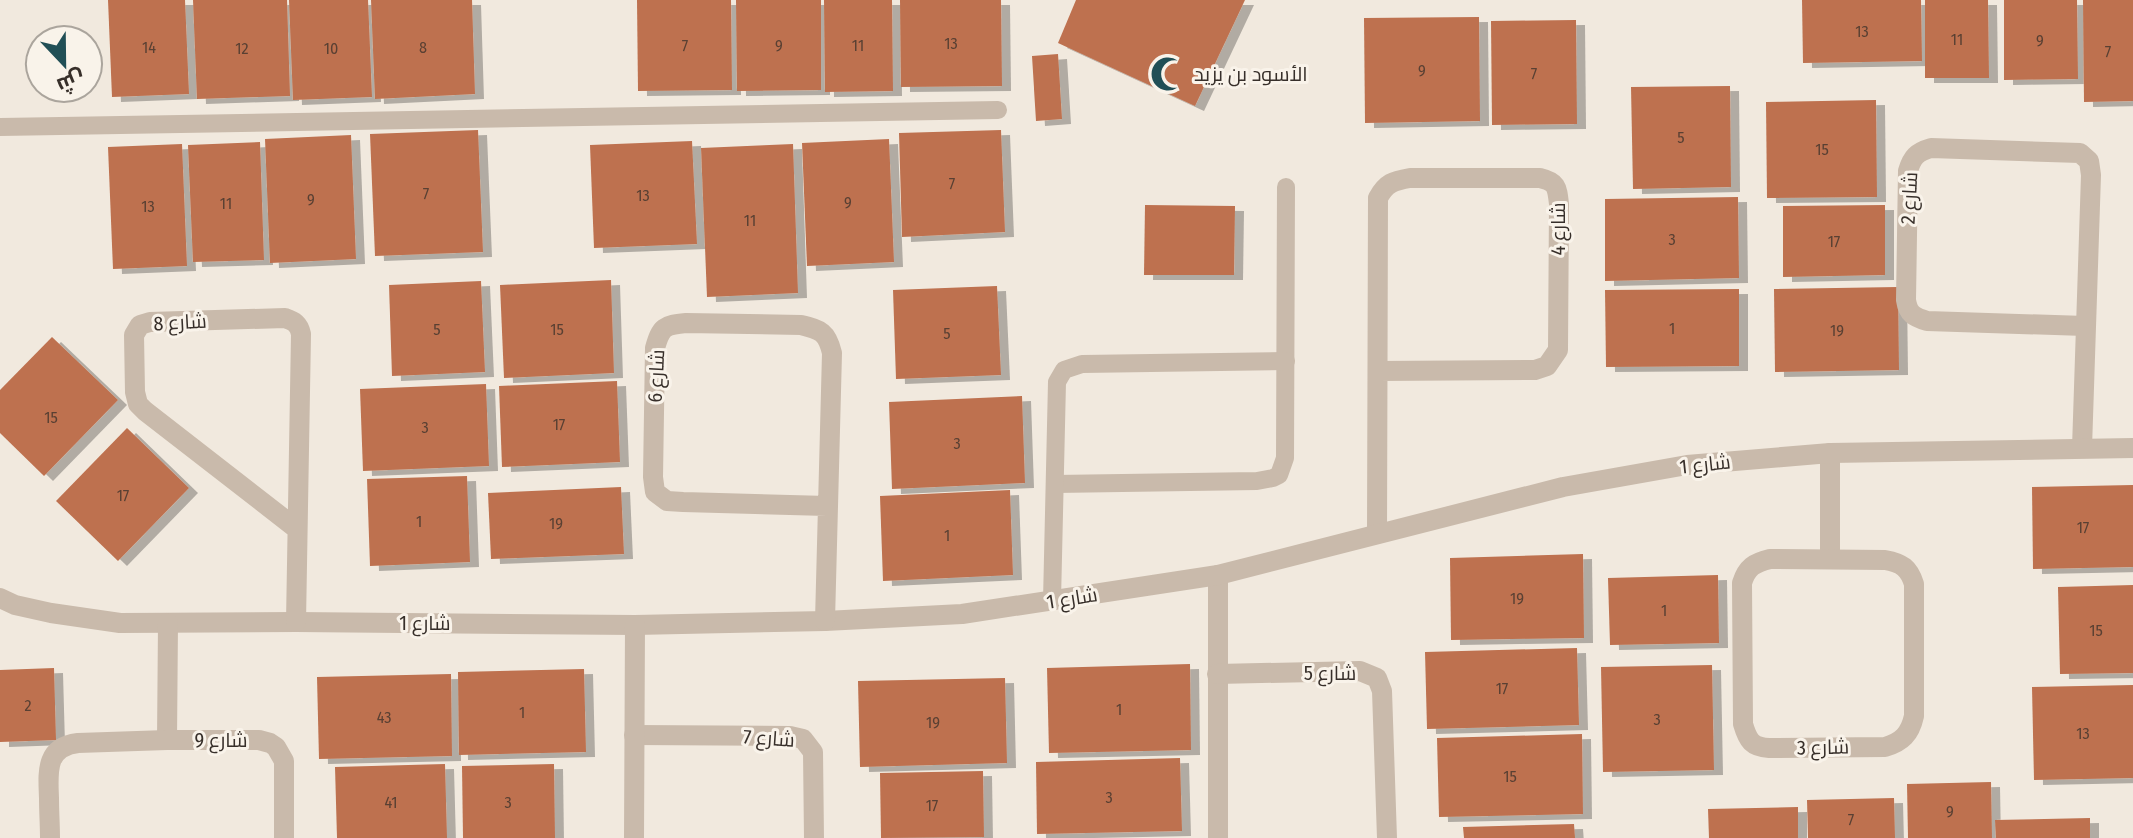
<svg xmlns="http://www.w3.org/2000/svg" width="2133" height="838" font-family="'Fira Sans Condensed',Cairo,sans-serif">
<style>
.building{fill:#be714f;filter:url(#shadow)}
.lines{fill:none;stroke-linecap:round;stroke-linejoin:round}
.lane{stroke:#c9baab;stroke-width:18}
.street{stroke:#c9baab;stroke-width:20}
.labels{text-anchor:middle;dominant-baseline:central;stroke-width:6;stroke-linejoin:round;paint-order:stroke}
.number-label{font-size:16px;fill:#594033}
.poi-label{font-size:20px;fill:#372f2a;stroke:#f9f3ea;text-anchor:start}
.street-label{font-size:20px;fill:#372f2a;stroke:#f9f3ea}
</style>
<defs>
<filter id="shadow"><feDropShadow dx="9" dy="5" stdDeviation="0" flood-color="#0004"/></filter>
</defs>
<rect width="100%" height="100%" fill="#f1e9de"/>
<g class="building">
<polygon points="108,0 185,0 189,94 112,97"/>
<polygon points="193,0 287,0 290,96 197,99"/>
<polygon points="289,0 368,0 372,97 293,100"/>
<polygon points="371,0 472,0 475,94 375,99"/>
<polygon points="637,0 731,0 732,90 638,91"/>
<polygon points="736,0 821,0 821,90 737,91"/>
<polygon points="824,0 892,0 893,91 825,92"/>
<polygon points="900,0 1001,0 1002,86 901,87"/>
<polygon points="1076,0 1245,0 1195,106 1058,43"/>
<polygon points="1802,0 1921,0 1922,61 1803,63"/>
<polygon points="1925,0 1988,0 1989,78 1925,78"/>
<polygon points="2004,0 2077,0 2078,79 2004,80"/>
<polygon points="2083,0 2133,0 2133,101 2084,102"/>
<polygon points="1479,17 1480,121 1365,123 1364,18"/>
<polygon points="1576,20 1577,124 1492,125 1491,21"/>
<polygon points="1058,54 1062,119 1036,121 1032,56"/>
<polygon points="1730,86 1731,187 1633,189 1631,87"/>
<polygon points="1876,100 1877,197 1767,198 1766,102"/>
<polygon points="478,130 483,252 375,256 370,134"/>
<polygon points="1001,130 1005,232 902,237 899,133"/>
<polygon points="351,135 356,259 270,263 265,139"/>
<polygon points="889,139 894,262 807,266 802,143"/>
<polygon points="692,141 697,244 594,248 590,145"/>
<polygon points="260,142 264,260 193,262 188,145"/>
<polygon points="182,144 187,266 113,269 108,147"/>
<polygon points="793,144 798,293 707,297 701,148"/>
<polygon points="1738,197 1739,278 1605,281 1605,199"/>
<polygon points="1145,205 1235,206 1234,275 1144,275"/>
<polygon points="1885,205 1885,275 1783,277 1783,206"/>
<polygon points="611,280 614,373 504,378 500,285"/>
<polygon points="481,281 485,372 392,376 389,285"/>
<polygon points="997,286 1001,375 896,379 893,290"/>
<polygon points="1898,287 1899,370 1775,372 1774,289"/>
<polygon points="1739,289 1739,366 1606,367 1605,290"/>
<polygon points="52,337 118,400 44,476 0,433 0,390"/>
<polygon points="617,381 620,462 502,467 499,386"/>
<polygon points="486,384 489,466 363,471 360,389"/>
<polygon points="1022,396 1025,483 892,489 889,402"/>
<polygon points="127,428 189,488 118,561 56,501"/>
<polygon points="467,476 470,562 370,566 367,479"/>
<polygon points="2133,485 2133,567 2033,569 2032,487"/>
<polygon points="621,487 624,554 491,559 488,493"/>
<polygon points="1010,490 1013,575 883,581 880,496"/>
<polygon points="1583,554 1584,638 1451,640 1450,558"/>
<polygon points="1718,575 1719,643 1610,645 1608,578"/>
<polygon points="2133,585 2133,673 2060,674 2058,587"/>
<polygon points="1577,648 1579,725 1427,729 1425,652"/>
<polygon points="1190,664 1191,750 1049,753 1047,668"/>
<polygon points="1712,665 1714,770 1603,772 1601,667"/>
<polygon points="54,668 56,740 0,742 0,670"/>
<polygon points="584,669 586,752 459,755 458,672"/>
<polygon points="451,674 452,756 319,759 317,677"/>
<polygon points="1005,678 1007,763 860,767 858,681"/>
<polygon points="2133,685 2133,778 2034,780 2032,687"/>
<polygon points="1582,734 1583,814 1439,817 1437,738"/>
<polygon points="1180,758 1182,831 1037,834 1036,762"/>
<polygon points="445,764 447,838 337,838 335,767"/>
<polygon points="554,764 555,838 463,838 462,766"/>
<polygon points="983,771 984,837 881,838 880,773"/>
<polygon points="1991,782 1992,838 1908,838 1907,784"/>
<polygon points="1894,798 1895,838 1808,838 1807,800"/>
<polygon points="1798,807 1798,838 1709,838 1708,809"/>
<polygon points="2090,818 2090,838 1996,838 1995,820"/>
<polygon points="1574,824 1575,838 1464,838 1463,827"/>
</g>
<g class="lines">
<g class="lane">
<polyline points="0,127 998,110"/>
<polyline points="1055,484 1257,481 1273,478 1279,475 1285,458 1286,187"/>
<polyline points="1052,601 1057,382 1064,370 1082,364 1286,361"/>
</g>
<g class="street">
<path d="M 2082,448 L 2091,175 L 2089,161 L 2080,153 L 1931,148 C 1917,152 1912,157 1908,171 L 1906,300 C 1908,314 1914,317 1927,321 L 2085,326"/>
<polyline points="1830,453 1830,559"/>
<path d="M 1377,534 L 1378,198 C 1386,183 1393,181 1410,178 L 1540,178 C 1557,182 1557,187 1559,204 L 1558,350 L 1547,366 L 1535,370 L 1378,371"/>
<path d="M 1770,559 L 1885,560 C 1902,563 1909,568 1914,584 L 1914,716 C 1910,734 1902,742 1885,747 L 1769,748 C 1752,747 1748,741 1743,724 L 1742,583 C 1747,567 1754,563 1770,559 Z"/>
<polyline points="1218,575 1218,838"/>
<polyline points="0,598 15,605 51,613 120,623 296,622 635,625 825,621 962,614 1218,575 1563,487 1687,465 1830,453 2133,448"/>
<path d="M 825,621 L 832,353 C 827,332 821,330 801,325 L 686,323 C 664,325 661,327 655,348 L 653,477 L 655,492 L 667,501 L 683,502 L 827,506"/>
<path d="M 296,622 L 301,334 C 299,324 294,321 285,318 L 150,322 L 140,325 L 134,335 L 135,392 L 138,404 L 145,411 L 297,529"/>
<polyline points="1217,674 1360,671 1377,678 1382,691 1387,838"/>
<polyline points="634,735 790,736 803,739 813,752 814,838"/>
<polyline points="167,740 168,623"/>
<path d="M 50,838 C 50,825 49,812 49,798 C 48,772 45,747 78,743 L 167,740 L 259,740 L 270,743 L 276,747 L 284,761 L 284,838"/>
<polyline points="634,838 635,625"/>
</g>
</g>
<defs>
<g id="mosque-bare" transform="scale(2.76)"><path d="M3.5-4.9A6 6 0 1 0 3.5 4.9A5 5 0 1 1 3.5-4.9Z" fill="#214f56" stroke="#f9f3ea" stroke-width="2.5" paint-order="stroke"/></g>
</defs>
<g fill-rule="evenodd">
<use href="#mosque-bare" x="1168" y="74"/>
</g>
<g class="labels">
<g class="number-label">
<text x="1862" y="31">13</text>
<text x="1957" y="39">11</text>
<text x="2040" y="40">9</text>
<text x="951" y="43">13</text>
<text x="685" y="45">7</text>
<text x="779" y="45">9</text>
<text x="858" y="45">11</text>
<text x="149" y="47">14</text>
<text x="423" y="47">8</text>
<text x="242" y="48">12</text>
<text x="331" y="48">10</text>
<text x="2108" y="51">7</text>
<text x="1422" y="70">9</text>
<text x="1534" y="73">7</text>
<text x="1681" y="137">5</text>
<text x="1822" y="149">15</text>
<text x="952" y="183">7</text>
<text x="426" y="193">7</text>
<text x="643" y="195">13</text>
<text x="311" y="199">9</text>
<text x="848" y="202">9</text>
<text x="226" y="203">11</text>
<text x="148" y="206">13</text>
<text x="750" y="220">11</text>
<text x="1672" y="239">3</text>
<text x="1834" y="241">17</text>
<text x="1672" y="328">1</text>
<text x="437" y="329">5</text>
<text x="557" y="329">15</text>
<text x="1837" y="330">19</text>
<text x="947" y="333">5</text>
<text x="51" y="417">15</text>
<text x="559" y="424">17</text>
<text x="425" y="427">3</text>
<text x="957" y="443">3</text>
<text x="123" y="495">17</text>
<text x="419" y="521">1</text>
<text x="556" y="523">19</text>
<text x="2083" y="527">17</text>
<text x="947" y="535">1</text>
<text x="1517" y="598">19</text>
<text x="1664" y="610">1</text>
<text x="2096" y="630">15</text>
<text x="1502" y="688">17</text>
<text x="28" y="705">2</text>
<text x="1119" y="709">1</text>
<text x="522" y="712">1</text>
<text x="384" y="717">43</text>
<text x="1657" y="719">3</text>
<text x="933" y="722">19</text>
<text x="2083" y="733">13</text>
<text x="1510" y="776">15</text>
<text x="1109" y="797">3</text>
<text x="391" y="802">41</text>
<text x="508" y="802">3</text>
<text x="932" y="805">17</text>
<text x="1950" y="811">9</text>
<text x="1851" y="819">7</text>
</g>
<g class="poi-label">
<text x="1194" y="74">الأسود بن يزيد</text>
</g>
<g class="street-label">
<text transform="translate(1909 198) rotate(-87)">شارع 2</text>
<text transform="translate(1558 229) rotate(-90)">شارع 4</text>
<text transform="translate(180 322) rotate(-3)">شارع 8</text>
<text transform="translate(656 376) rotate(-87)">شارع 6</text>
<text transform="translate(1705 464) rotate(-6)">شارع 1</text>
<text transform="translate(1072 598) rotate(-9)">شارع 1</text>
<text x="425" y="623">شارع 1</text>
<text x="1330" y="673">شارع 5</text>
<text transform="translate(769 738) rotate(4)">شارع 7</text>
<text x="221" y="740">شارع 9</text>
<text transform="translate(1823 747) rotate(-1)">شارع 3</text>
</g>
</g>
<g transform="translate(64 64) rotate(158)"><circle r="38" fill="#f9f3ea" stroke="#aba59d" stroke-width="2"/>
<path d="M0-6L14 30L0 20L-14 30Z" fill="#214f56"/>
<text y="-12" font-size="22" font-weight="bold" text-anchor="middle" fill="#372f2a">ش</text>
</g>
</svg>
